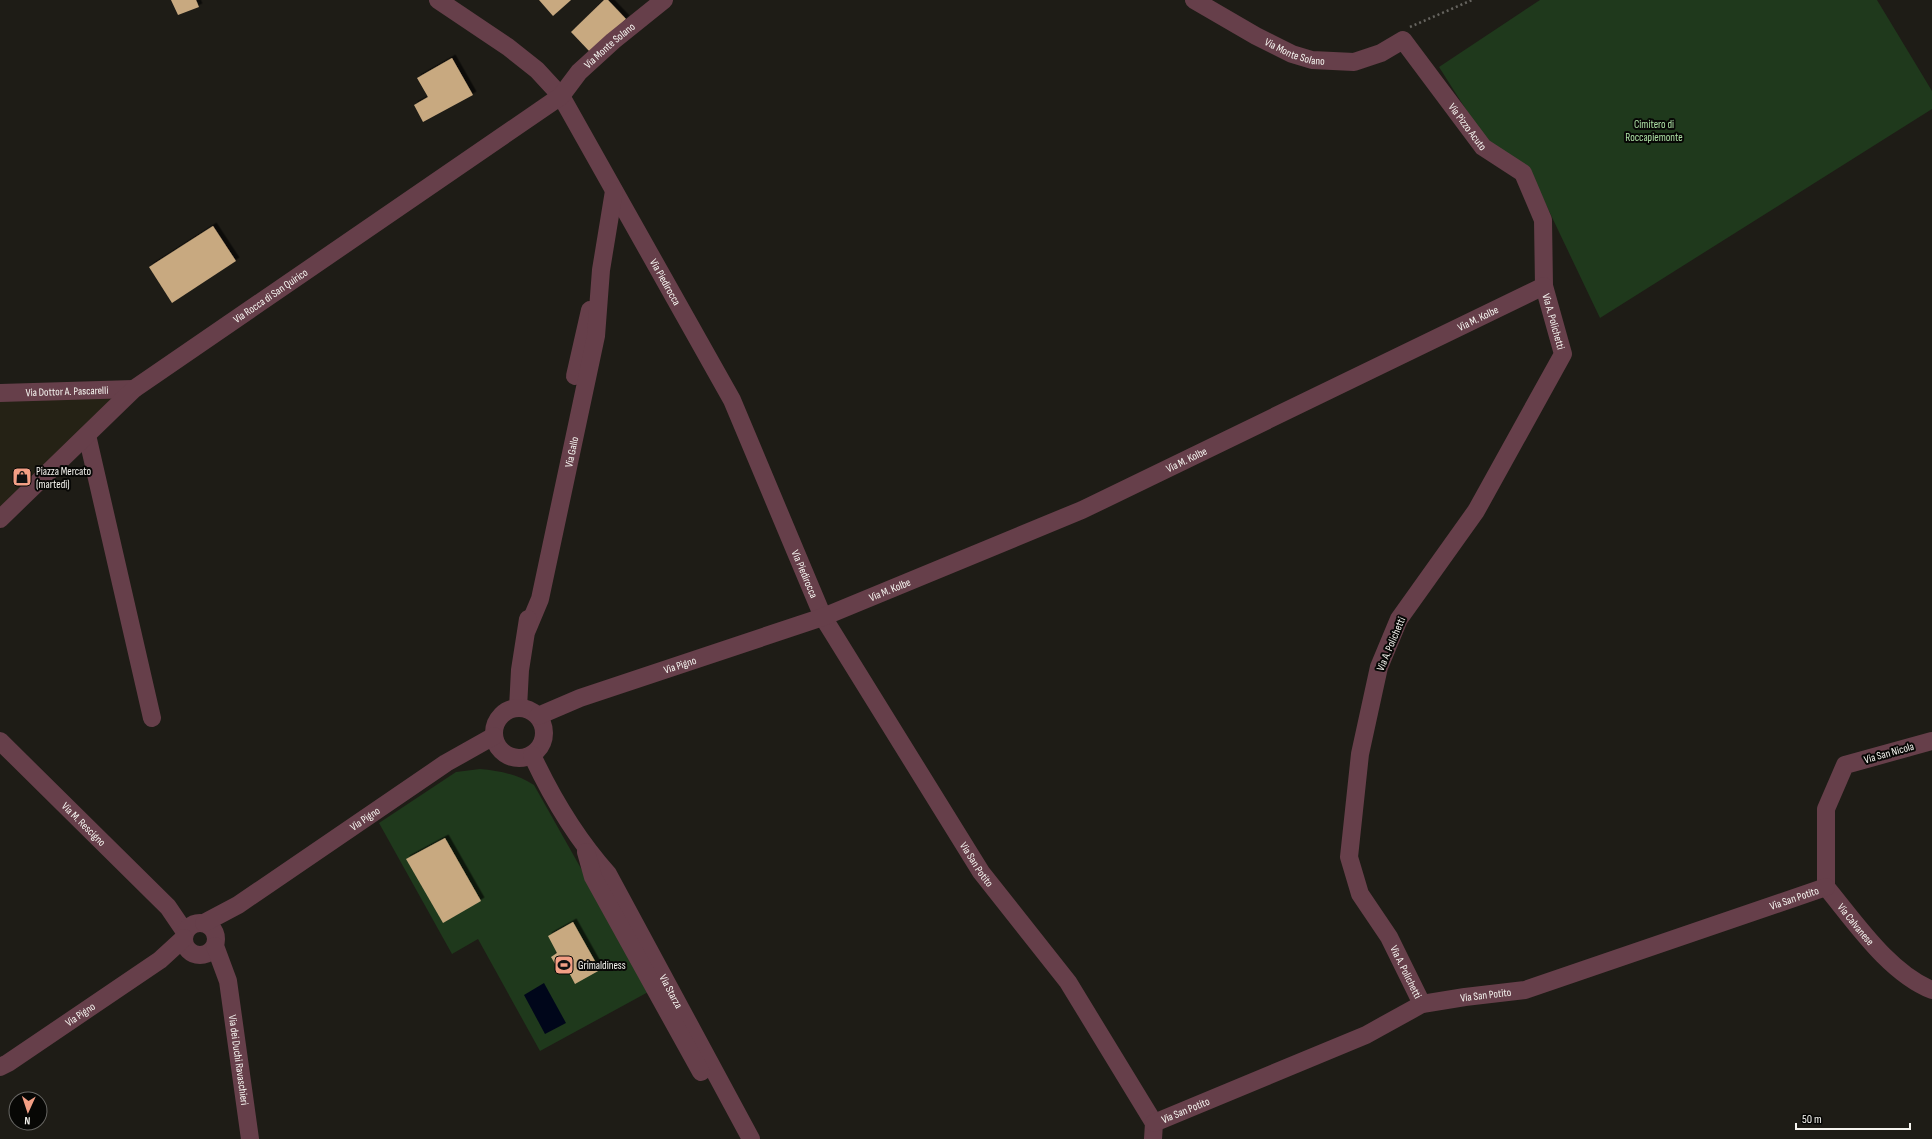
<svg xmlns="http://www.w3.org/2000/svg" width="1932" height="1139" font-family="'Sofia Sans Condensed',sans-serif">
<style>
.built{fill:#252215}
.green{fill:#1f391c}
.water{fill:#00061a}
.building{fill:#c8a980;filter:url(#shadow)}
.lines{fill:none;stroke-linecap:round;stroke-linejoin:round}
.path{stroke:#66645f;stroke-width:2.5;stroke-dasharray:2 3;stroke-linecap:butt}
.street{stroke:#663f4a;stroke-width:18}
.labels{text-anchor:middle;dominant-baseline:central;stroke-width:4;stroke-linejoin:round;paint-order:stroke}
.street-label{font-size:11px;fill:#f6f5f0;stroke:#070705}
.park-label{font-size:11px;fill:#ade0a5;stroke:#070705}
.poi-label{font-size:11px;fill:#f6f5f0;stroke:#070705;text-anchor:start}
</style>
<defs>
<filter id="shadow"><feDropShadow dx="3.5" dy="-3.5" stdDeviation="0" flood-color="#0009"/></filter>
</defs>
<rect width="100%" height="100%" fill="#1e1c16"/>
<polygon class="built" points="134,389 0,519 0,393"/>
<g class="green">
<polygon points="1540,0 1877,0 1932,91 1932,109 1600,318 1529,169 1486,141 1439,67"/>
<path d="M 480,769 C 500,771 517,774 534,785 L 650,991 L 540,1051 L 478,939 L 452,954 L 379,823 L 456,772 Z"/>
</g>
<polygon class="water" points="544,983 566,1023 545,1034 524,995"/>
<g class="building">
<polygon points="171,0 196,0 199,7 178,15"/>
<polygon points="539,0 571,0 553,16"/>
<polygon points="604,0 608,0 626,19 590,52 571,32"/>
<polygon points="452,58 473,95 423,122 414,105 428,97 417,78"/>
<polygon points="213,226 236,261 172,303 149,267"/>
<polygon points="445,838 481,901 443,923 406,859"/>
<polygon points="573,922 600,970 575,984 565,965 558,969 551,957 557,953 548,936"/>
</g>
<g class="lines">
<polyline class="path" points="1410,27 1472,0"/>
<g class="street">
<path id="s1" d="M 438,0 L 508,47 L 537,70 L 561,96 L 732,400 L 823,617 L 981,872 L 1068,982 L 1154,1123 L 1153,1139"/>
<path id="s2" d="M 1194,0 L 1256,36 L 1292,54 L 1312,60 L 1354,62 L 1381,53 L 1403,40 L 1483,147 L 1523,173 L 1543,220 L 1544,286 L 1563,354 L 1476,511 L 1399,619 L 1379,667 L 1360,754 L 1349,857 L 1360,894 L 1389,937 L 1422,1004"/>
<polyline points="575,376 590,310"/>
<path id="s3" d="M 0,393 L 134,389"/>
<polyline points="87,435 152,718"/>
<path id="s4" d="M 0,519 L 134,389 L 561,96 L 579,72 L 613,41 L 664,0"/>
<path id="s5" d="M 527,630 L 540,599 L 596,336 L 601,270 L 614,191"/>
<polyline points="518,708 520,670 528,619"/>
<circle cx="519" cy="733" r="25"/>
<path id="s6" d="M 538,716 L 580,698 L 823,617 L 1082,510 L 1544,286"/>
<path id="s7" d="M 0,741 L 168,907 L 185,932"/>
<path id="s8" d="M 1932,741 L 1845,765 L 1826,809 L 1826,887 C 1855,922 1889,973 1932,990"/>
<path id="s9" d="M 532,755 C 552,798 576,838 608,874 L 751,1139"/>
<polyline points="586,852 593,877 701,1072"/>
<circle cx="200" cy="939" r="16"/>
<path id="s10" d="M 204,923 L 238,905 L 446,763 L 494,736"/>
<path id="s11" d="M 215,946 L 228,981 L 250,1139"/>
<path id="s12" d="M 0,1067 L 8,1063 L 160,960 L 184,938"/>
<path id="s13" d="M 1154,1123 L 1366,1035 L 1422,1004 L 1465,997 L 1525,990 L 1826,887"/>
</g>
</g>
<defs>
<g id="shop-square" transform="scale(1)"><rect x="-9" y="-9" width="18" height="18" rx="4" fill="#f39f85" stroke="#070705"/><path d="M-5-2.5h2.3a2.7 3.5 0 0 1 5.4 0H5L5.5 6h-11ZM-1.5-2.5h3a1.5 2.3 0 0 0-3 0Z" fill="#111"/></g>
<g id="stadium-square" transform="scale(1)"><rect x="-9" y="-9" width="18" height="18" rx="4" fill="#f39f85" stroke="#070705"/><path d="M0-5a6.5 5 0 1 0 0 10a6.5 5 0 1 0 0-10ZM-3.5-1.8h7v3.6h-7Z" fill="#111"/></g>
</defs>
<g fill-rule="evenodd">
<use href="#shop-square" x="22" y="477"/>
<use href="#stadium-square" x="564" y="965"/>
</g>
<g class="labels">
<g class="street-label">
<text stroke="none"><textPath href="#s4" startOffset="775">Via Monte Solano</textPath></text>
<text stroke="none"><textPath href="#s2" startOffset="114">Via Monte Solano</textPath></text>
<text stroke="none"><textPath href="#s2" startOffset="337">Via Pizzo Acuto</textPath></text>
<text stroke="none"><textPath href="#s1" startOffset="370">Via Piedirocca</textPath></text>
<text stroke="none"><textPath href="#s4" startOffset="352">Via Rocca di San Quirico</textPath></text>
<text stroke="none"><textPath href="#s6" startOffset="1022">Via M. Kolbe</textPath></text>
<text stroke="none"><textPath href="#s2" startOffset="564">Via A. Polichetti</textPath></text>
<text stroke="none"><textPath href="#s3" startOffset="67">Via Dottor A. Pascarelli</textPath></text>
<text stroke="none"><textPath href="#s5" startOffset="184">Via Gallo</textPath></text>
<text stroke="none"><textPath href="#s6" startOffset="698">Via M. Kolbe</textPath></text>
<text stroke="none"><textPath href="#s1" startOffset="694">Via Piedirocca</textPath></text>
<text stroke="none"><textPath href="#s6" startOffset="374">Via M. Kolbe</textPath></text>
<text transform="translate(1391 644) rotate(-67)">Via A. Polichetti</text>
<text stroke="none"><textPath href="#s6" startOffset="151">Via Pigno</textPath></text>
<text transform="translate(1889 753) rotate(-16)">Via San Nicola</text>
<text stroke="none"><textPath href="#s10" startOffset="192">Via Pigno</textPath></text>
<text stroke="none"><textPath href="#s7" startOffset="118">Via M. Rescigno</textPath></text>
<text stroke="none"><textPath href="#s1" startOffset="1032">Via San Potito</textPath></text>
<text stroke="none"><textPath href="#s13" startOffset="682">Via San Potito</textPath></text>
<text stroke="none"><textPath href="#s8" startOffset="264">Via Calvanese</textPath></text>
<text stroke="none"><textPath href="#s2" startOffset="1284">Via A. Polichetti</textPath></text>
<text stroke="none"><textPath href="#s9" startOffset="275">Via Starza</textPath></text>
<text stroke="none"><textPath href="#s13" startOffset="358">Via San Potito</textPath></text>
<text stroke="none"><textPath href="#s12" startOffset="96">Via Pigno</textPath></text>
<text stroke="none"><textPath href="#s11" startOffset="117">Via dei Duchi Ravaschieri</textPath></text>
<text stroke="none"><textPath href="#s13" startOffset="34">Via San Potito</textPath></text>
</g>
<g class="park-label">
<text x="1654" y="124">Cimitero di<tspan x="1654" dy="13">Roccapiemonte</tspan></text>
</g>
<g class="poi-label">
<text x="36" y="471">Piazza Mercato<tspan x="36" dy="13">(martedì)</tspan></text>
<text x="578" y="965">Grimaldiness</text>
</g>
</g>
<g transform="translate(28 1111) rotate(183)"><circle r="19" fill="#070705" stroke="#676663"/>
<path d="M0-3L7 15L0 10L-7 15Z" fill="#f39f85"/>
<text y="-6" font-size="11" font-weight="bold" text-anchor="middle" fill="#f6f5f0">N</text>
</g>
<path d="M1796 1123v6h114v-6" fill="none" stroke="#f6f5f0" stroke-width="2"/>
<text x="1802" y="1123" font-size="12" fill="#f6f5f0" stroke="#070705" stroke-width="3" paint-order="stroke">50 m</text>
</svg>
